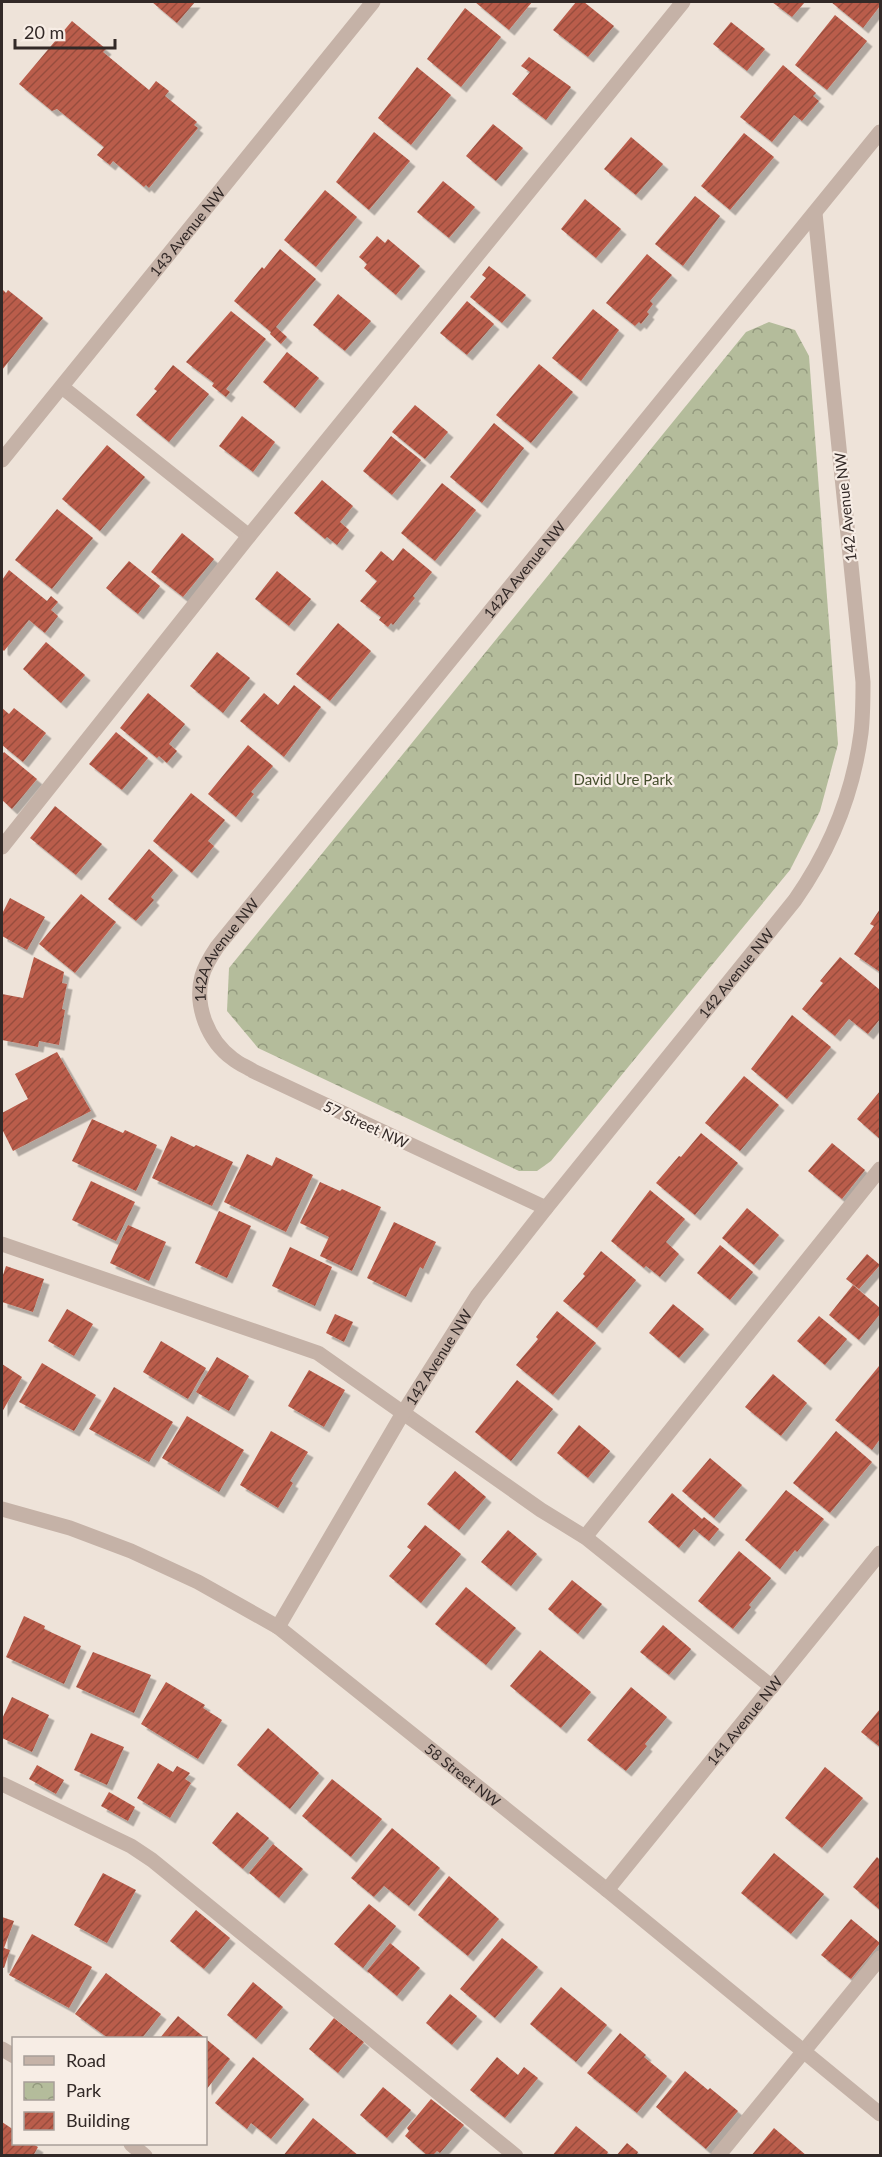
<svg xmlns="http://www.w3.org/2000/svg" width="882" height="2157" font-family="Lato,sans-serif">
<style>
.park{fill:url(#park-crowns)}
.building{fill:url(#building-hatch);filter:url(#shadow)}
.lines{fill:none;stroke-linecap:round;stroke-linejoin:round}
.service{stroke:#c5b2a7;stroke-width:15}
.minor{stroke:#c5b2a7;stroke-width:15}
.tertiary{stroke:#c5b2a7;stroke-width:15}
.labels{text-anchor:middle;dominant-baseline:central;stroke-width:4.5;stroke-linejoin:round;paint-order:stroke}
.street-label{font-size:15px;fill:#322927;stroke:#f7ede5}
.park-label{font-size:15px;fill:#454e2d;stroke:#f7ede5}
</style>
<defs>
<pattern id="park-crowns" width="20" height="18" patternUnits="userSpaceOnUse" patternTransform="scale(1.5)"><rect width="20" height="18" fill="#b4bc9b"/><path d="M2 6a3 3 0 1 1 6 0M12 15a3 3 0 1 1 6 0" fill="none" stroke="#93997e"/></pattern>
<pattern id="building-hatch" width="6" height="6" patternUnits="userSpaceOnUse" patternTransform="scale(1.5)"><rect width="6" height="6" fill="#ba5d4b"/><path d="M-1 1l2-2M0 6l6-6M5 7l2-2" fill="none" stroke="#984d3e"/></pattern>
<filter id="shadow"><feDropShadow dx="5.5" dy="5.5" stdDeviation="0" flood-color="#0004"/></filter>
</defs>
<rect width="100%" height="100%" fill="#eee3d9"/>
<polygon class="park" points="769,322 795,330 809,356 838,744 820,811 790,870 551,1161 537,1171 519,1171 258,1048 227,1011 229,968 746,332"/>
<g class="building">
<polygon points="152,2 195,2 177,23"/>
<polygon points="475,2 532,2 509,30"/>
<polygon points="576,2 584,2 614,26 588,57 553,30"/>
<polygon points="772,2 805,2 792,17"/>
<polygon points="831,2 880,2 880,6 863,28"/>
<polygon points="465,8 501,37 461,87 427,59"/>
<polygon points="835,15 867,41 827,90 795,65"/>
<polygon points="72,21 106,49 103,52 149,90 156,81 169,91 165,96 197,122 194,125 198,128 149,188 146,185 144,187 113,161 110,165 97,155 104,147 57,109 52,111 19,84"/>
<polygon points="731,22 765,49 747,71 713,44"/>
<polygon points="529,57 571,87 546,120 512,94 530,72 521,66"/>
<polygon points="783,65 816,93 813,96 819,101 802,121 794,115 772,142 740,117"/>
<polygon points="417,67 451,95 411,145 378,118"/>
<polygon points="493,124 523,148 496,181 466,156"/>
<polygon points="374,132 410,161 369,210 336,182"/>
<polygon points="744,133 774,157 730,210 701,186"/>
<polygon points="631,137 663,164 636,195 604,169"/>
<polygon points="443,181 475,207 449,238 417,212"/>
<polygon points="325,190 357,217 316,267 284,240"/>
<polygon points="695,196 720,216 683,266 655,244"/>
<polygon points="585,199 621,229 596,258 561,229"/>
<polygon points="377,236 385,243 388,239 420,266 396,295 364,268 367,264 359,257"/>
<polygon points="280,249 316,279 276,327 287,337 281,344 270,334 271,332 234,301 262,267 264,269"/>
<polygon points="647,254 672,275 650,301 653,304 647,312 649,314 641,324 639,322 635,326 606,303"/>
<polygon points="489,266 526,295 502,323 470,297 486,278 482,275"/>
<polygon points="2,289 6,293 8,290 43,318 2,370"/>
<polygon points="338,294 371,321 345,351 313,325"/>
<polygon points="467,301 494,324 467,355 440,333"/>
<polygon points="593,309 619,330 581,381 552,358"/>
<polygon points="231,311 266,339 226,389 230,392 226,397 212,386 214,383 186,362"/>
<polygon points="287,352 319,378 295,408 263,382"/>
<polygon points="539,364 573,392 531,443 496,415"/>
<polygon points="173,365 209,394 169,442 136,415 157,391 154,389"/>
<polygon points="415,405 448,432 425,459 392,432"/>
<polygon points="242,416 275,442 253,472 219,446"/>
<polygon points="494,423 524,448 482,503 450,477"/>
<polygon points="391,436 421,460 392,495 363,471"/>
<polygon points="107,445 145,477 100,531 62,499"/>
<polygon points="322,480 353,506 340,522 349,530 337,545 327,537 325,539 294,513"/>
<polygon points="442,483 476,510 435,561 401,533"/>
<polygon points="57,509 93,538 52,589 15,560"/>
<polygon points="182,533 214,559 183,597 151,572"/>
<polygon points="403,548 432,572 413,596 415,598 393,625 391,623 388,627 379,620 381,617 360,601 377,581 365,571 381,551 393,561"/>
<polygon points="129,561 160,586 138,614 106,588"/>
<polygon points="9,570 47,601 51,596 58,602 51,610 58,616 45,633 29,620 4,651 2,649 2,580"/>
<polygon points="277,571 311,599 289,626 255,599"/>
<polygon points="338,623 371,651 330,701 296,674"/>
<polygon points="46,642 85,675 61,703 23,669"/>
<polygon points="217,652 250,678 223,713 190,686"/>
<polygon points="294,685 321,707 284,757 240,721 264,693 278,705"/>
<polygon points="148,693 185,724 169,744 177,751 167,763 159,756 157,758 120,728"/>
<polygon points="2,708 9,714 14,708 46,733 23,762 2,745"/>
<polygon points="116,732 148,758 122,790 89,764"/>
<polygon points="248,745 273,766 251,792 254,794 236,817 208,794"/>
<polygon points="4,752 37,779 12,809 2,800 2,755"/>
<polygon points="191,793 225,820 208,841 214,846 192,873 153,841"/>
<polygon points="55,806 102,844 76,875 30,838"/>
<polygon points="149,849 173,870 151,897 154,900 136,921 108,899"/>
<polygon points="81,894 116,922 75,973 39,944"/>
<polygon points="10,898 45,917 27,950 2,936 2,914"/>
<polygon points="880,909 880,972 854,954 874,926 870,924"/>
<polygon points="34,957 64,972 62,983 67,984 62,1009 65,1010 59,1045 39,1041 38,1047 2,1040 2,994 23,998"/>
<polygon points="840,957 880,990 880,1019 868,1034 849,1019 835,1036 802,1009 823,983 820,981"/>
<polygon points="792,1015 831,1047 787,1099 751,1069"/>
<polygon points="57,1052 91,1111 13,1151 2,1129 2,1113 28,1099 15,1074"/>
<polygon points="744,1076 779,1105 740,1151 705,1123"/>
<polygon points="880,1091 880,1139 857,1119"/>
<polygon points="92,1119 123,1133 125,1130 157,1145 136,1191 72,1161"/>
<polygon points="701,1133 738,1163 695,1215 656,1183 679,1156 681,1157"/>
<polygon points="171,1136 194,1147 196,1145 233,1162 212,1206 152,1178"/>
<polygon points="832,1143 865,1170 842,1199 808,1171"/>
<polygon points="247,1154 272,1166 276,1157 313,1175 286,1232 224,1202"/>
<polygon points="91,1181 135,1202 116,1241 72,1220"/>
<polygon points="320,1182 340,1191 342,1189 381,1207 352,1271 320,1256 329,1237 300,1223"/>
<polygon points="650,1190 685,1219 666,1242 679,1254 660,1277 646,1266 644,1268 611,1241"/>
<polygon points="747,1208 779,1235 754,1265 722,1238"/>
<polygon points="219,1211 251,1226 227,1278 195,1263"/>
<polygon points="394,1222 436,1242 423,1269 420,1267 406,1297 367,1278"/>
<polygon points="128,1225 166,1242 149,1281 110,1263"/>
<polygon points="720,1245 753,1272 730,1300 697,1273"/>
<polygon points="290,1247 332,1267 315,1306 272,1286"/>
<polygon points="601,1251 636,1280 597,1328 563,1301 585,1276 583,1274"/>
<polygon points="867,1254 880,1265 859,1289 846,1279"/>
<polygon points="6,1266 44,1279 33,1312 2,1302 2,1278"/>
<polygon points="853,1285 880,1308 880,1314 859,1340 829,1315"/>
<polygon points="673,1304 704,1329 679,1358 649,1333"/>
<polygon points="67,1309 93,1324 74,1356 48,1341"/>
<polygon points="557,1311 596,1343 553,1395 516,1365 538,1339 536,1337"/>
<polygon points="335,1314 353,1322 344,1342 326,1333"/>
<polygon points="819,1316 847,1339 825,1365 797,1341"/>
<polygon points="161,1341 206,1368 188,1399 143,1372"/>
<polygon points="217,1357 249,1376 229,1411 196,1392"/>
<polygon points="42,1363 96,1395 74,1431 19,1402"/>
<polygon points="2,1364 22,1377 2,1412"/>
<polygon points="879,1366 880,1439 872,1450 835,1420"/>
<polygon points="309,1370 345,1390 324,1427 288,1406"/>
<polygon points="773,1374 807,1403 781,1436 745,1407"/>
<polygon points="517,1380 553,1409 511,1461 475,1432"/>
<polygon points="114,1387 173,1422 149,1462 89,1429"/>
<polygon points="187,1416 244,1450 219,1492 162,1458"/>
<polygon points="579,1425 610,1451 588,1478 557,1453"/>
<polygon points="271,1431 308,1452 290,1481 293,1483 278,1508 240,1485"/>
<polygon points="836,1431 872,1462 830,1513 793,1483"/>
<polygon points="710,1458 742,1485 714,1518 682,1491"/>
<polygon points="455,1471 486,1497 459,1530 427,1504"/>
<polygon points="786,1490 824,1519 797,1552 795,1550 780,1569 745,1540"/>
<polygon points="672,1493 702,1519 704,1517 719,1529 709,1541 694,1529 679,1548 648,1522"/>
<polygon points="425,1525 461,1554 421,1603 389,1576 411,1550 407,1547"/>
<polygon points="508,1530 537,1554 511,1586 481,1562"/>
<polygon points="739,1551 771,1578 749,1605 751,1607 733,1629 698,1601"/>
<polygon points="572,1580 602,1604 578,1634 548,1609"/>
<polygon points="466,1587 516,1628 486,1665 435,1624"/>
<polygon points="24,1616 45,1626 44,1629 81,1646 64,1684 6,1657"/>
<polygon points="663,1625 691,1649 669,1675 640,1652"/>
<polygon points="540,1650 591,1692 561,1728 510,1686"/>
<polygon points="93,1652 151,1675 134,1713 76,1687"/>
<polygon points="166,1682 205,1705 203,1708 222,1720 198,1759 141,1724"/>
<polygon points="631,1687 667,1717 645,1744 647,1746 626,1771 587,1740"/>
<polygon points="12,1697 49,1715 32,1752 2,1738 2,1719"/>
<polygon points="880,1709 880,1747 861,1732"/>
<polygon points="268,1728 319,1773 290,1809 237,1765"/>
<polygon points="91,1733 124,1747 107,1785 74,1770"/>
<polygon points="158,1763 173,1772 177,1766 190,1773 185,1779 191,1783 170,1818 137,1798"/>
<polygon points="37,1765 64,1780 56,1794 29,1779"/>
<polygon points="825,1767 863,1798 822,1848 785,1818"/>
<polygon points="332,1779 382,1819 351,1857 302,1816"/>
<polygon points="109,1792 135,1807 128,1821 101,1806"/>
<polygon points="237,1812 269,1838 243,1869 212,1843"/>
<polygon points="392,1828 440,1868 409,1906 384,1886 374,1897 351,1878"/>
<polygon points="273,1844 303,1869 279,1898 249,1873"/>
<polygon points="774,1853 824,1894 791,1934 741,1893"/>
<polygon points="877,1857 880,1860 880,1910 853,1887"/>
<polygon points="103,1873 136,1890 107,1943 74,1925"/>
<polygon points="449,1876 499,1919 468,1956 418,1915"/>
<polygon points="369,1904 396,1926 363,1968 334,1944"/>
<polygon points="196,1910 230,1938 204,1969 170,1941"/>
<polygon points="2,1917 14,1921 4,1948 10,1950 4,1968 2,1967"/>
<polygon points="851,1919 880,1943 851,1979 821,1955"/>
<polygon points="32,1934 92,1967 69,2008 9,1975"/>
<polygon points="502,1938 538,1967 495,2018 460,1989"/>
<polygon points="390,1943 420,1968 397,1996 367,1971"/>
<polygon points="106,1973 161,2014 142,2038 108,2038 75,2014"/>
<polygon points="253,1982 283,2007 256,2039 227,2015"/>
<polygon points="561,1987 607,2025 576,2062 530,2024"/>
<polygon points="450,1994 477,2016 452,2045 426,2023"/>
<polygon points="178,2016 205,2038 160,2038"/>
<polygon points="334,2018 364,2042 338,2073 309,2049"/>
<polygon points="620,2033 646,2055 644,2057 667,2076 637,2113 587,2073"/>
<polygon points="206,2039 230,2059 206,2090"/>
<polygon points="253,2057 304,2099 271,2139 251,2123 247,2129 215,2103"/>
<polygon points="497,2057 518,2075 524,2067 538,2078 505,2118 470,2090"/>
<polygon points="685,2071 708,2090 710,2088 738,2111 706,2149 656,2107"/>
<polygon points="383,2087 411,2110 387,2138 360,2115"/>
<polygon points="431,2099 464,2125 440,2153 437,2151 432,2156 428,2156 405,2136 409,2131 407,2128"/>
<polygon points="313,2118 359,2156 283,2156"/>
<polygon points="2,2122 14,2130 14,2144 33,2144 38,2147 33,2156 2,2156"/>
<polygon points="576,2126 608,2152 606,2156 552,2156"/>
<polygon points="774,2128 807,2156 751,2156"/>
<polygon points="627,2143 638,2152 636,2156 616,2156"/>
</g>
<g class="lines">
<g class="service">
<polyline points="62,387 249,536"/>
<polyline points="2,847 249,536 683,2"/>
<polyline points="2,1244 318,1353 541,1510 585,1537 772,1687"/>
<polyline points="585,1537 880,1169"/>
<polyline points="2,1784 131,1846 152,1860 516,2156"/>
<polyline points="718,2156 880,1958"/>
</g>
<g class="minor">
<path id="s1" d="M 2,460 L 373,2"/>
<path id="s2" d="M 546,1208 L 253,1071 C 247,1067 239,1064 233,1059 C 208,1041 194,1006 202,976 C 205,965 211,956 217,947 L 880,132"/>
<path id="s3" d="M 278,1627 L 403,1413 L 477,1296 L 546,1208 L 795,900 C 830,850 853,794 861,733 C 863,716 863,698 863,682 L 815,213"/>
<polyline points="2,2049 14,2056"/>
<polyline points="131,2144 145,2156"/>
</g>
<g class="tertiary">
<path id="s4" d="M 2,1509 L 70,1528 L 131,1551 L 198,1582 L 278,1627 L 607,1890 L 880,2114"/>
<path id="s5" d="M 607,1890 L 880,1553"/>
</g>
</g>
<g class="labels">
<g class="street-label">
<text stroke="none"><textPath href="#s1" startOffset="294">143 Avenue NW</textPath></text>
<text transform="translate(845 507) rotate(-96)">142 Avenue NW</text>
<text stroke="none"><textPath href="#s2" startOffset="960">142A Avenue NW</textPath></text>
<text stroke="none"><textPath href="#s2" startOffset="474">142A Avenue NW</textPath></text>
<text stroke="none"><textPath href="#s3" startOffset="800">142 Avenue NW</textPath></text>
<text transform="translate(366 1124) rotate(25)">57 Street NW</text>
<text stroke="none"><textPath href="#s3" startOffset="314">142 Avenue NW</textPath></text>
<text stroke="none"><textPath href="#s5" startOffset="218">141 Avenue NW</textPath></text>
<text stroke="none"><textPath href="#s4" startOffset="538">58 Street NW</textPath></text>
</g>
<g class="park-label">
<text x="623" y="779">David Ure Park</text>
</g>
</g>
<rect width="882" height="2157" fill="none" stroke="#322927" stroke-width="6"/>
<rect x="12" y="2037" width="195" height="108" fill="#f7ede5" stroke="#a89f99" stroke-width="1.5"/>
<rect x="24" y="2056" width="30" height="9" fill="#c5b2a7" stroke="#a89f99" stroke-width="1.5"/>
<text x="66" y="2067" font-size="18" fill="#322927">Road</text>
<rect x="24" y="2082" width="30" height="18" fill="url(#park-crowns)" stroke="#a89f99" stroke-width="1.5"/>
<text x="66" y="2097" font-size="18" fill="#322927">Park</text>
<rect x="24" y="2112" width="30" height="18" fill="url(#building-hatch)" stroke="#a89f99" stroke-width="1.5"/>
<text x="66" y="2127" font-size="18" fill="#322927">Building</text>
<path d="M15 39v9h100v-9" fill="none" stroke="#322927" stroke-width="3"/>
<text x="24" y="39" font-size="18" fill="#322927" stroke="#f7ede5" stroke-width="4.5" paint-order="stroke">20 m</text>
</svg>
